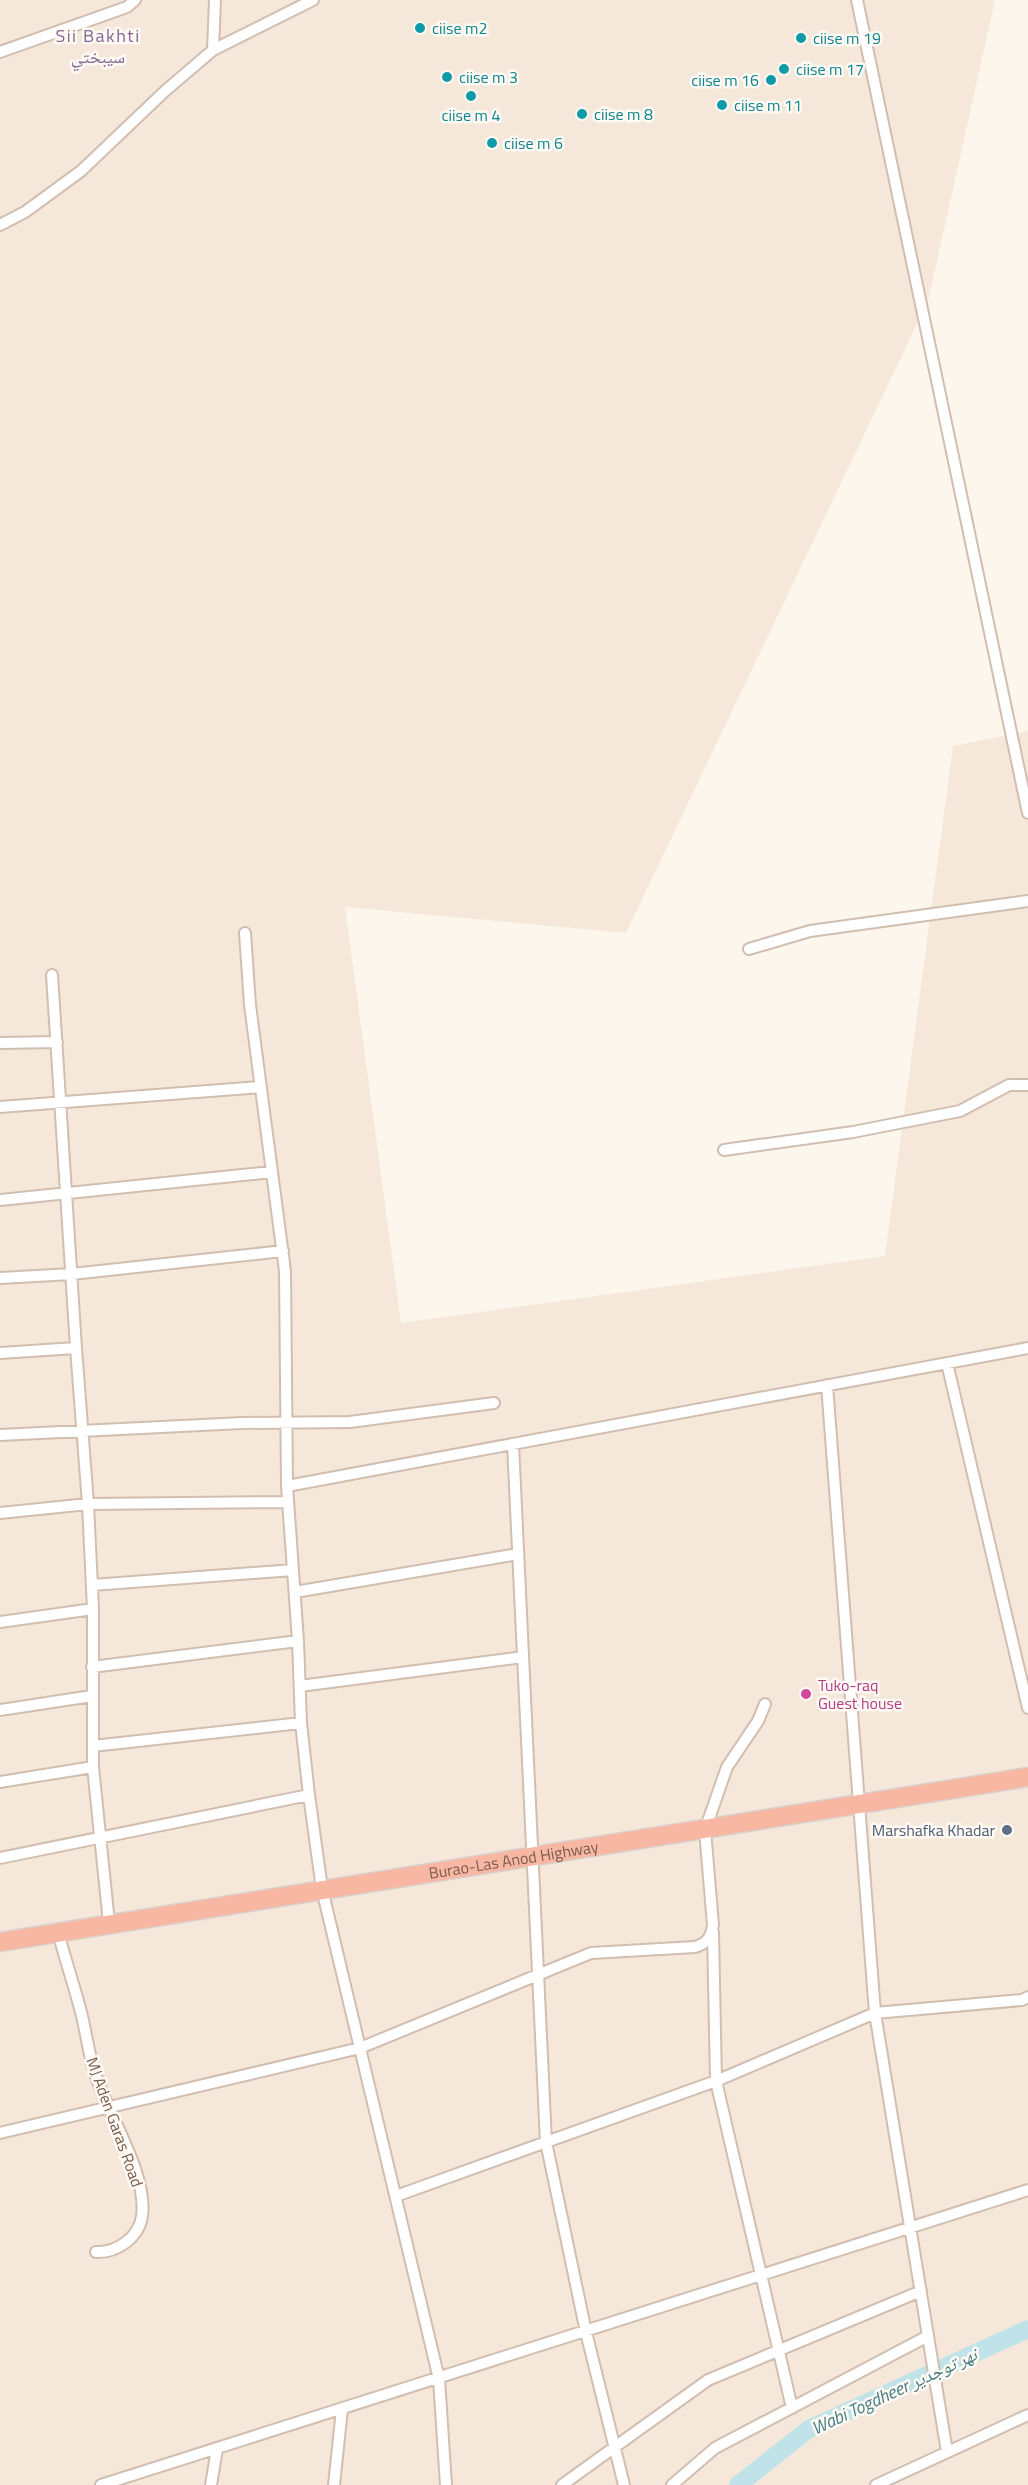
<svg xmlns="http://www.w3.org/2000/svg" width="1028" height="2485" viewBox="0 0 1028 2485" font-family="'Titillium Web','Noto Naskh Arabic',sans-serif">
	<rect width="100%" height="100%" fill="#fdf6ec"/>
	<path fill="#f5e8da" d="M0,0H995L928,301L626,933L345,907L401,1323L885,1256L953,746L1028,731V2485H0Z"/>
	<g fill="none" stroke-linecap="round" stroke-linejoin="round">
		<path stroke="#bfe3e8" stroke-width="18" d="M738,2485L809,2429L1028,2329"/>
		<g stroke="#d1beb0" stroke-width="14">
			<path id="street" d="M857,0L1028,813
				M213,50L215,0
				M0,52L127,7L135,0
				M0,225L25,212L81,171L165,91L213,50L313,0
				M245,933L250,1005L285,1271L287,1486L298,1641L301,1723L309,1795L322,1889L439,2379L446,2485
				M749,949L810,931L1028,901
				M0,1043L57,1042
				M0,1107L261,1087
				M724,1150L853,1132L960,1111L1009,1085H1028
				M0,1200L272,1172
				M0,1278L72,1274L283,1251
				M76,1348L88,1504L93,1609V1767L109,1923
				M0,1353L76,1348L52,975
				M947,1363L1028,1708
				M827,1385L875,2013L947,2452
				M0,1435L242,1423L350,1422L494,1403
				M513,1444L546,2142L586,2332L624,2485
				M287,1486L1028,1348
				M0,1513L88,1504L288,1502
				M92,1585L293,1570
				M295,1592L518,1554
				M0,1622L93,1609
				M92,1667L298,1641
				M300,1686L523,1657
				M0,1710L92,1696
				M93,1746L301,1723
				M0,1782L93,1767
				M0,1858L309,1795
				M58,1932C65,1959 74,1985 81,2012C86,2031 88,2051 94,2070C106,2112 148,2173 142,2216C139,2238 116,2253 96,2252
				M713,1932L716,2081L792,2408
				M0,2133L360,2048L591,1953L695,1947C707,1943 711,1938 713,1925L705,1830L727,1767L758,1721L765,1704
				M396,2196L716,2081L875,2013L1022,2000L1028,1997
				M101,2485L1028,2190
				M211,2485L217,2449
				M334,2485L342,2409
				M562,2485L708,2380L921,2291
				M672,2485L715,2448L928,2336
				M876,2485L1028,2415"/>
		</g>
		<g stroke="#dad1cd" stroke-width="21">
			<g id="highway">
				<path id="s1" d="M0,1942L1028,1777"/>
			</g>
		</g>
		<use href="#street" stroke="#fff" stroke-width="10"/>
		<use href="#highway" stroke="#f7b7a3" stroke-width="18"/>
	</g>
	<g fill="#0f9aa8" stroke="#fffaf3" stroke-width="2">
		<circle cx="420" cy="28" r="6"/>
		<circle cx="801" cy="38" r="6"/>
		<circle cx="784" cy="69" r="6"/>
		<circle cx="447" cy="77" r="6"/>
		<circle cx="771" cy="80" r="6"/>
		<circle cx="471" cy="96" r="6"/>
		<circle cx="722" cy="105" r="6"/>
		<circle cx="582" cy="114" r="6"/>
		<circle cx="492" cy="143" r="6"/>
	</g>
	<circle fill="#d1479c" stroke="#fffaf3" stroke-width="2" cx="806" cy="1694" r="6"/>
	<circle fill="#5c6f8a" stroke="#fffaf3" stroke-width="2" cx="1007" cy="1830" r="6"/>
	<g text-anchor="middle" dominant-baseline="central" stroke-width="5" stroke-linejoin="round" paint-order="stroke">
		<g font-size="16" fill="#0d838f" stroke="#fffaf3" text-anchor="start">
			<text x="432" y="28">ciise m2</text>
			<text x="813" y="38">ciise m 19</text>
			<text x="796" y="69">ciise m 17</text>
			<text x="459" y="77">ciise m 3</text>
			<text x="759" y="80" text-anchor="end">ciise m 16</text>
			<text x="734" y="105">ciise m 11</text>
			<text x="594" y="114">ciise m 8</text>
			<text x="471" y="115" text-anchor="middle">ciise m 4</text>
			<text x="504" y="143">ciise m 6</text>
		</g>
		<g font-size="16" fill="#b23c85" stroke="#fffaf3" text-anchor="start">
			<text x="818" y="1685">Tuko-raq<tspan x="818" dy="18">Guest house</tspan></text>
		</g>
		<g font-size="16" fill="#4e5e75" stroke="#fffaf3" text-anchor="end">
			<text x="995" y="1830">Marshafka Khadar</text>
		</g>
		<g font-size="16" fill="#7a5c4d" stroke="#fffaf3">
			<text stroke="none"><textPath href="#s1" startOffset="520">Burao-Las Anod Highway</textPath></text>
			<text transform="translate(115 2122) rotate(70)">MJ Aden Garas Road</text>
		</g>
		<g font-size="18" letter-spacing="1.5" fill="#846695" stroke="#fffaf3">
			<text x="98" y="35">Sii Bakhti<tspan x="98" dy="21">سيبختي</tspan></text>
		</g>
		<g font-size="18" font-style="italic" fill="#437c86" stroke="#fffaf3">
			<text transform="translate(894 2391) rotate(-25)">Wabi Togdheer نهر توجدير</text>
		</g>
	</g>
</svg>
